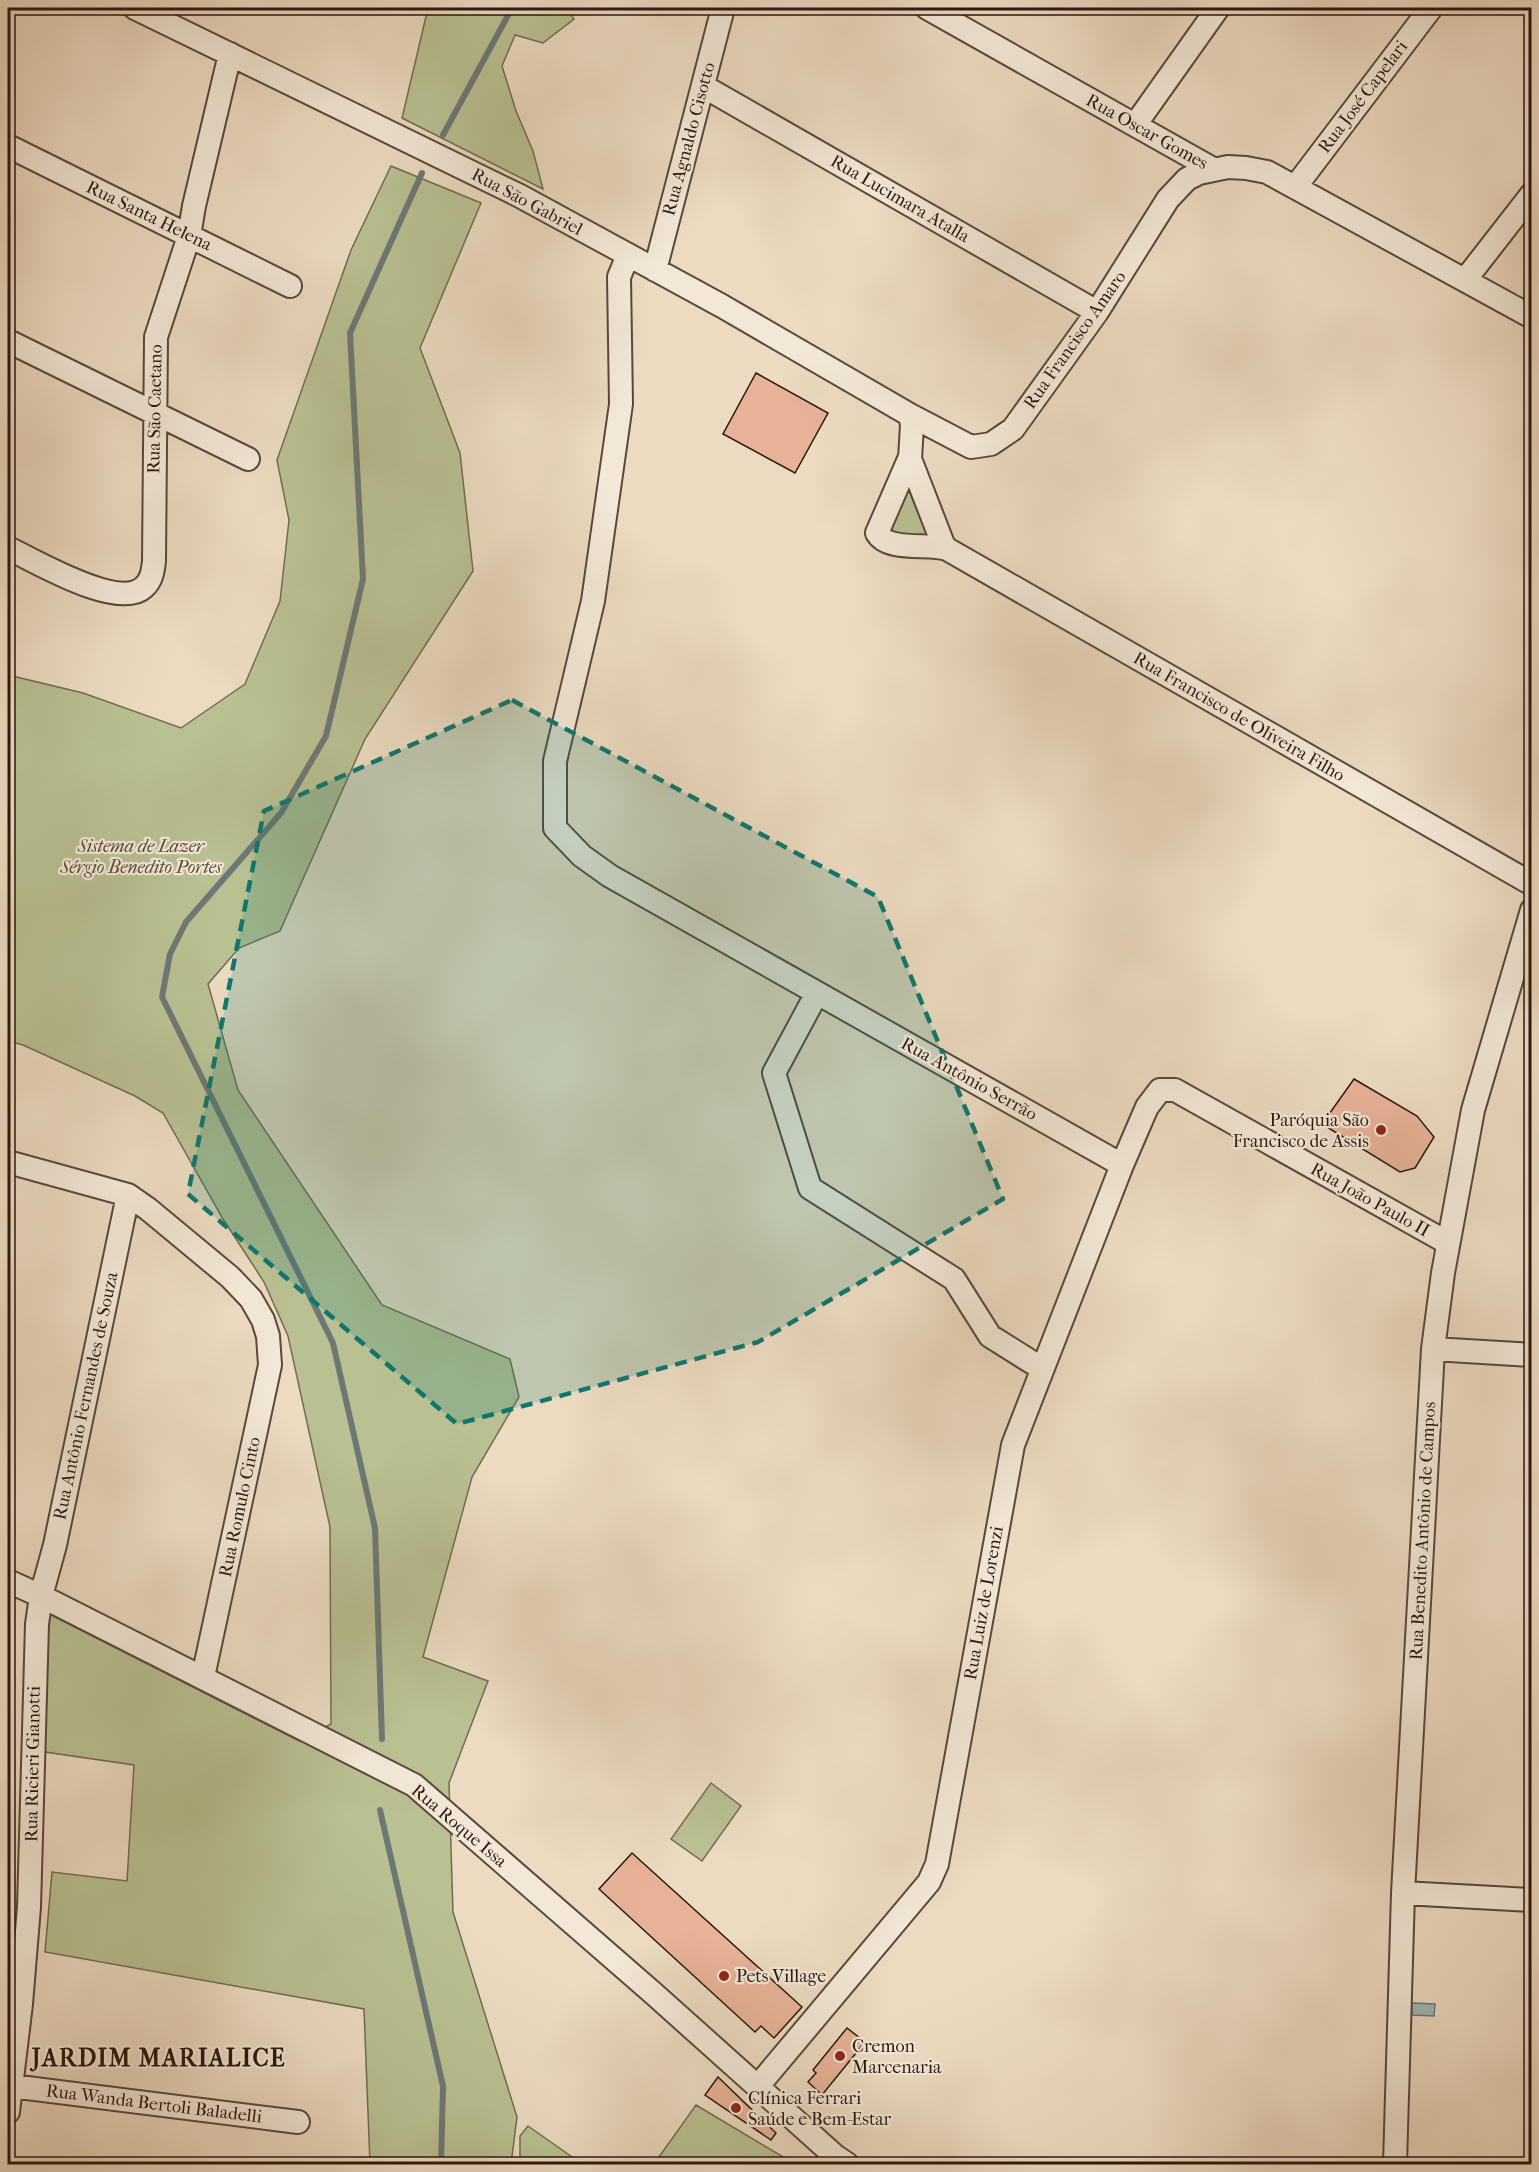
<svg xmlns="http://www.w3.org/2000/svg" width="1539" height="2172" viewBox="0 0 1539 2172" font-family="'IM FELL French Canon',serif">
	<rect width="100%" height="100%" fill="#ecdbc1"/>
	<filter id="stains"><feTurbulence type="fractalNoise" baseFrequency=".00333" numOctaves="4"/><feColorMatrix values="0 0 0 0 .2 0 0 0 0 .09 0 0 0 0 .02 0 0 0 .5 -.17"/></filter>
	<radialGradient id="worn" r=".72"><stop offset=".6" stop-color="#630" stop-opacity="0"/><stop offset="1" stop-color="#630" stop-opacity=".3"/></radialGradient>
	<path fill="#b9c092" stroke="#726c50" stroke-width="1.5" d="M428,8H566L574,19L543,43L515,35L502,66L516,111L533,151L543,189L402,118Z
		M391,166L481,203L420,348L460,453L473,571L365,739L280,931L239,948L208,984L238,1090L382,1305L510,1359L519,1397L472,1477L423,1657L488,1681L449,1783L453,1912L517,2117L511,2164H370L364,2009L45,1952L52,1872L127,1881L134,1765L45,1752L49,1614L299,1741L331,1724L330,1527L288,1336L264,1282L223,1219L163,1113L135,1096L23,1045L8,1041V675L83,693L181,728L245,684L280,601L289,520L277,460L351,250Z
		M905,481L929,539L882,534Z
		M711,1783L741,1806L702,1861L671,1839Z
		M696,2105L795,2164H654Z
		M528,2126L582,2164H520V2136Z"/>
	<path fill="#9ab9ba" stroke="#6d7876" stroke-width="1.5" d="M1412,2003L1435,2004L1434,2016L1412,2015Z"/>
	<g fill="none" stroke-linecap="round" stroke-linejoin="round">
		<path stroke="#6d7876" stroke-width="6" d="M443,135L512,8
			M382,1739L375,1528L333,1343L162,997L170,954L186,922L281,813L326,736L363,579L350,333L422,173
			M380,1810L443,2086L441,2164"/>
	</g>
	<path fill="#e8b297" stroke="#2a170f" stroke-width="1.5" d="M756,373L828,413L795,473L723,434Z
		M1354,1079L1417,1116L1434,1137L1415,1168L1400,1172L1322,1124Z
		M632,1853L802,2007L774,2038L761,2026L755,2032L599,1889Z
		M847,2028L865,2042L822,2095L808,2082L816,2073L813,2070Z
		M718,2077L776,2133L771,2140L705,2095Z"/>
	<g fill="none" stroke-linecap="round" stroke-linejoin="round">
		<g stroke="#5a483c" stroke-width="26">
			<path id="minor" d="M135,8L520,196L722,306L910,415L971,447L991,444L1013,429L1097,312L1168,199L1187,179L1199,173L1228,167L1246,168L1267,172L1532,317
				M927,8L1213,169
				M703,86L1097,312
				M1135,125L1218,8
				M8,146L290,286
				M1296,186L1431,8
				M628,255L619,277L621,404L593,601L555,761V828L582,856L610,876L1122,1165
				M655,270L723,8
				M1465,280L1532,194
				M8,341L248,459
				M910,415L912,425L910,459L943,544L947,549L1532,884
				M910,457L877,533C888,552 928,543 947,549
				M8,548C35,561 119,611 144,587C152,580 153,570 154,561L156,337L189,236L194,206L230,54
				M817,993L774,1073L810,1188L954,1279L990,1336L1041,1368
				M8,1162L128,1195L148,1209L230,1277L251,1299L263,1320L268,1336L270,1365L203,1677
				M1433,1349L1532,1355
				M8,1581L41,1596L414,1785L653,1993L835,2156L847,2164
				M1403,1893L1532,1900
				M11,2086L298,2122
				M758,2086L929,1882L937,1864L1013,1445L1122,1165L1147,1107L1160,1090H1175L1448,1243
				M8,2112L21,2004L29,1907L37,1624L41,1596L55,1545L128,1195
				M1395,2164L1403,1893L1433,1349L1443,1273L1473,1110L1532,910"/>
		</g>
		<use href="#minor" stroke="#f3e8d7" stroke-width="22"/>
	</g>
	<path fill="#0f766e" fill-opacity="0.2" stroke="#0f766e" stroke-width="4.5" stroke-dasharray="12 8" stroke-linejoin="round" d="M512,700L878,897L1003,1199L758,1342L457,1424L188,1194L264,811Z"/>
	<g fill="#8f2418" stroke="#f3e8d7" stroke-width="2">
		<circle cx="1381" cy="1130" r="6"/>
		<circle cx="724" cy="1976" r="6"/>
		<circle cx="840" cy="2056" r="6"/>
		<circle cx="736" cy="2108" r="6"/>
	</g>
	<g text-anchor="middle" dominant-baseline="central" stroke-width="4.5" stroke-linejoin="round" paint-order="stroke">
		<g font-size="18" fill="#2a170f" stroke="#f3e8d7">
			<text transform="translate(1363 97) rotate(-53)">Rua José Capelari</text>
			<text transform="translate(1147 132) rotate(29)">Rua Oscar Gomes</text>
			<text transform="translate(689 139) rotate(-75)">Rua Agnaldo Cisotto</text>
			<text transform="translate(900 199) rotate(30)">Rua Lucimara Atalla</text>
			<text transform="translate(527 202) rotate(28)">Rua São Gabriel</text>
			<text transform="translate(149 216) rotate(26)">Rua Santa Helena</text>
			<text transform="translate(1075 340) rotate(-55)">Rua Francisco Amaro</text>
			<text transform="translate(155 409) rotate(-89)">Rua São Caetano</text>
			<text transform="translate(1239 717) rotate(30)">Rua Francisco de Oliveira Filho</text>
			<text transform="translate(969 1079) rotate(29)">Rua Antônio Serrão</text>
			<text transform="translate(1370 1200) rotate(29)">Rua João Paulo II</text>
			<text transform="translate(86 1396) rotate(-78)">Rua Antônio Fernandes de Souza</text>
			<text transform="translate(240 1507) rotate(-78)">Rua Romulo Cinto</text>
			<text transform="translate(1423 1531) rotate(-87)">Rua Benedito Antônio de Campos</text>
			<text transform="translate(984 1603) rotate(-80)">Rua Luiz de Lorenzi</text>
			<text transform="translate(33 1764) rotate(-89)">Rua Ricieri Gianotti</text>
			<text transform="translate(459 1826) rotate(40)">Rua Roque Issa</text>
			<text transform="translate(154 2104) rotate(7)">Rua Wanda Bertoli Baladelli</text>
		</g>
		<g font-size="18" font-style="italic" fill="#554a36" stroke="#f3e8d7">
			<text x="141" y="846">Sistema de Lazer<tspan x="141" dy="21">Sérgio Benedito Portes</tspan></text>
		</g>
		<g font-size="18" fill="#2a170f" stroke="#f3e8d7" text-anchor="start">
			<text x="1369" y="1120" text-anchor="end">Paróquia São<tspan x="1369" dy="21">Francisco de Assis</tspan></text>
			<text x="736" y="1976">Pets Village</text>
			<text x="852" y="2046">Cremon<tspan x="852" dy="21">Marcenaria</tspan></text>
			<text x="748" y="2098">Clínica Ferrari<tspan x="748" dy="21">Saúde e Bem-Estar</tspan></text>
		</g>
		<g font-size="24" font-weight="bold" letter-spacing="1.5" fill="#2a170f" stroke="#f3e8d7">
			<text x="159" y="2058">JARDIM MARIALICE</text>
		</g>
	</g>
	<rect width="1539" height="2172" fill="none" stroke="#ecdbc1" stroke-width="30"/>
	<rect x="9" y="9" width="1521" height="2154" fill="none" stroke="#2a170f" stroke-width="3"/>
	<rect x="15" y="15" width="1509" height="2142" fill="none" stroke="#2a170f" stroke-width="1.5"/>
	<rect width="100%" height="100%" filter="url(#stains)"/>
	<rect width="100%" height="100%" fill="url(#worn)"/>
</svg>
